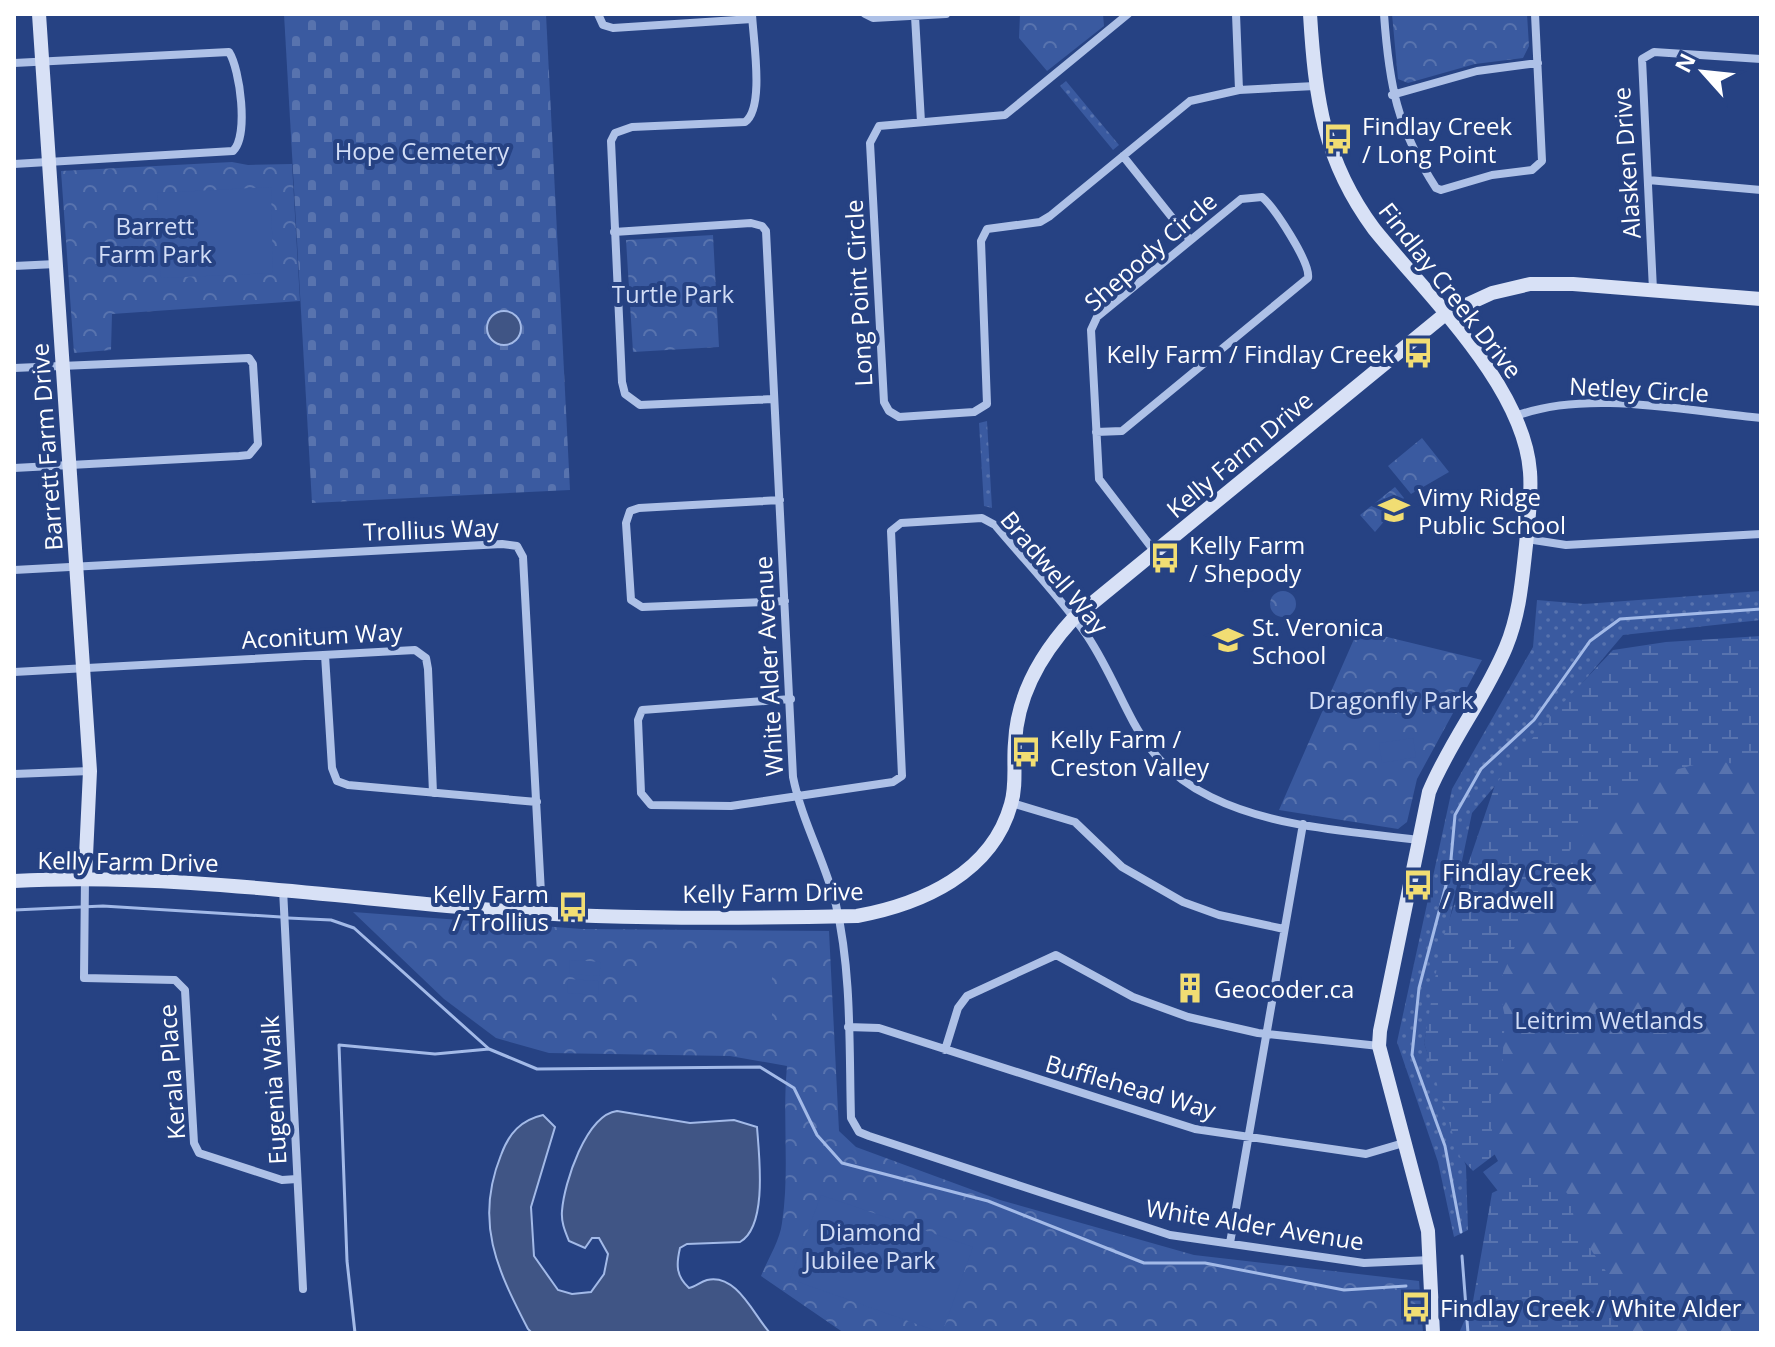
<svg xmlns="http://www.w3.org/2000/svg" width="1775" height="1347" viewBox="0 0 1775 1347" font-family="'Open Sans',sans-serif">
	<defs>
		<pattern id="grass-dots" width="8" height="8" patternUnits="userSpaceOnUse" patternTransform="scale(2)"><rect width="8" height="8" fill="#3a5aa0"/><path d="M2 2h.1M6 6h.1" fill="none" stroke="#5873ae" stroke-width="1.8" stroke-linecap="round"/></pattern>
		<pattern id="forest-firs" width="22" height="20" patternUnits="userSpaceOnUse" patternTransform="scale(2)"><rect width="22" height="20" fill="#3a5aa0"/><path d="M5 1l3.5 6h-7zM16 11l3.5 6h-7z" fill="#5873ae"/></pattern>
		<pattern id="wetland-marsh" width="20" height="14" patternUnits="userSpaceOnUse" patternTransform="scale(2)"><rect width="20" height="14" fill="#3a5aa0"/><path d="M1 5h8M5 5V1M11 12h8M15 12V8" fill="none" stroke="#5873ae"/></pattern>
		<pattern id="cemetery-stones" width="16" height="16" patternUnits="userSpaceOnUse" patternTransform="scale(2)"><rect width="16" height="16" fill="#3a5aa0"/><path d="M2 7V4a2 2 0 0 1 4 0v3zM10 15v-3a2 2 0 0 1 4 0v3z" fill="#5873ae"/></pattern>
		<pattern id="park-crowns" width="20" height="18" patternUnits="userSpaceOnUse" patternTransform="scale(2)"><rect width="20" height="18" fill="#3a5aa0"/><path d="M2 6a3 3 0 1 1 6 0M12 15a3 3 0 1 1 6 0" fill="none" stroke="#5873ae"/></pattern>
	</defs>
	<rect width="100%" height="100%" fill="#264283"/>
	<path fill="url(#grass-dots)" d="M1066,81L1119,145L1113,150L1060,86Z
		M987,421L992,508L984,506L979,423Z
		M1761,591V620L1623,635L1472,813L1424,1043L1466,1166L1468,1230L1454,1237L1438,1162L1397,1042L1452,789L1533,647L1537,600L1584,604Z"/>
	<path fill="url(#forest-firs)" d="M1761,755V1333H1541L1505,1200L1483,1172L1498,1161L1482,1130L1464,959L1637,762Z"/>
	<path fill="url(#wetland-marsh)" d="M1761,636V769L1713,760L1667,772L1597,817L1524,907L1525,924L1498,985L1505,1017L1502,1067L1491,1102V1127L1498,1152L1473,1171L1460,1157L1424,1043L1441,944L1495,785L1547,720L1613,650L1666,642Z
		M1535,1172C1588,1197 1561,1201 1583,1237C1610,1282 1620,1276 1619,1333H1459L1473,1301L1492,1193Z"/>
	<path fill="url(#cemetery-stones)" d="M284,14H546L570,490L312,503Z"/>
	<path fill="url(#park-crowns)" d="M1020,14H1103L1104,26L1047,71L1019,38Z
		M1392,14H1527L1529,46L1523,58L1475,64L1408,83L1398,79Z
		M232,162L248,165L292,164L300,301L112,314L111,350L74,353L61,171Z
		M713,235L719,347L633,352L626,240Z
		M1422,438L1449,472L1411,494L1388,466Z
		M1395,487L1404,498L1375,532L1360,515Z
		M1270 604a13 13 0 1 1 26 0a13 13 0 1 1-26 0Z
		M1358,630L1482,660L1417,779L1407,822L1398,829L1279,810Z
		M353,912L582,929L829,931L839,1131L856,1147L1000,1200L1194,1255L1419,1281L1423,1333H844L761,1276C768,1259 780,1240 782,1223C790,1171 782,1118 787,1066L730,1056L549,1053L496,1038L444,999Z"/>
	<path fill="#3a5aa0" d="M271,187L273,273L161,278L157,193Z
		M1413,738L1416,757L1382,763L1379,743Z
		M642,949H772V1030H642Z
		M570,960L601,962L599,976L569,974Z
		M568,979L599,981L598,995L567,993Z
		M821,1195L973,1247L942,1333L790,1279Z"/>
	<path fill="#405585" stroke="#a3bae8" stroke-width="2" d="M487 328a17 17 0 1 1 34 0a17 17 0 1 1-34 0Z
		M617,1111L690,1123L734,1120L757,1127C759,1155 768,1226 740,1242L687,1244L680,1248C676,1265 676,1276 689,1288C695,1287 700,1282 707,1280C737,1273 754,1316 770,1333H532L528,1329C497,1269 474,1222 501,1155C509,1133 521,1120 543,1115L555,1127L531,1207L534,1256L558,1290L572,1294L591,1292L604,1274L608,1254L599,1238H592L585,1248L569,1241C565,1231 561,1222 562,1211C564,1183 586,1115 617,1111Z"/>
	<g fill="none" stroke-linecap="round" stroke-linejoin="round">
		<path stroke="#a3bae8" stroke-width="3" d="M14,910L103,906L281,917
			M288,918L331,920L354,928L489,1049L537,1069L760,1067L794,1088L817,1135L842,1163L988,1201L1144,1263H1205L1344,1290L1406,1286
			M1461,1232L1445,1146L1412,1055L1419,988L1450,870L1455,815L1481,769L1534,720L1590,641L1620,619L1761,609
			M1462,1256L1468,1333
			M355,1333L347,1261L339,1045L435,1054L489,1049"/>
		<path stroke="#aec1e7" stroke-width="8" d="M598,14L603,25L613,28L752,19
			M752,14C753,39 765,108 745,122L632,127L615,133L611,141L622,382L625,394L640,405L773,399
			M865,14L873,18L946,14
			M1128,14L1005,115L879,126L870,143L884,402L889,411L899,417L974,412L987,404L981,241L987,229L1040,222L1050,216L1190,101L1239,90L1315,86
			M1236,14L1239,90
			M1384,14C1389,85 1397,128 1436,188L1441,190L1492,175L1532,170L1542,161L1535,14
			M915,16L921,122
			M14,63L229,52C240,69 249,136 233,151L14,164
			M1392,95L1477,71L1538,63
			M1123,156L1190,240
			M1648,180L1761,190
			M614,232L751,223L762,226L766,231L793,777C802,822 825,861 836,905C852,973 849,1049 851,1118L859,1132L869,1136L1170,1235L1364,1263L1431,1260
			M14,266L56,264
			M1653,290L1642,59L1654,52L1761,59
			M14,368L249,358L253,364L258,444L249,455L239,456L14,468
			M1516,416C1586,389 1686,411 1761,418
			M1096,432L1122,431L1308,278C1311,263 1274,207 1262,197L1241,199L1097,317L1091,330L1099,479L1155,552
			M780,500L639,508L630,511L626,523L631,600L642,607L785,601
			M1527,539L1566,545L1761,534
			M14,570L502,544L517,546L523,557L542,912
			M325,655L332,768L337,781L348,785L537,802
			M14,672L415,650L426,658L428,669L433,793
			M791,699L642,710L638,720L641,793L651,805L731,806L893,782L902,776L891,531L901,523L982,518L995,525C1026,562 1061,598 1088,637C1130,701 1133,759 1211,797C1274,828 1350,831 1418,840
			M14,774L90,771
			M1012,803L1075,822L1122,867L1183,902L1219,915L1284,929
			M85,877L84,978L175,980L185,990L194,1143L199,1153L282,1180L297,1179
			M283,889L303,1289
			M848,1027L879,1028L1195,1129L1366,1154L1407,1142
			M945,1050L958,1008L967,996L1056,955L1133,997L1188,1017L1258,1033L1379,1046
			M1230,1243L1303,824"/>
		<path stroke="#d8e1f6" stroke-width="14" d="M39,14L90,771L85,877
			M1310,14C1315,97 1323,160 1374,229C1427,295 1524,386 1530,472C1532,496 1528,521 1526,545C1522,580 1520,613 1506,647C1485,698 1450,741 1429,792L1380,1031L1379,1046L1428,1231L1433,1333
			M14,881C209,871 401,909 596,916C682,919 771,918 857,916C922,904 992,873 1011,804C1017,785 1013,763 1015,743C1017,695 1041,654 1073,619L1444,315L1492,293L1530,284H1573L1761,299"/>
	</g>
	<defs>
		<g id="bus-bare" transform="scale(2.4)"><path d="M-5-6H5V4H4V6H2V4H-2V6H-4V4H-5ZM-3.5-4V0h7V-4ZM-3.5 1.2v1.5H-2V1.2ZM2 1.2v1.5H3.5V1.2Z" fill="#f1dd73" stroke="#264283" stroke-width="2.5" paint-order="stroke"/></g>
		<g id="school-bare" transform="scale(2.4)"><path d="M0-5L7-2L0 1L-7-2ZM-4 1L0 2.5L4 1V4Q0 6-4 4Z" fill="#f1dd73" stroke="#264283" stroke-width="2.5" paint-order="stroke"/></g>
		<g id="building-bare" transform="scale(2.4)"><path d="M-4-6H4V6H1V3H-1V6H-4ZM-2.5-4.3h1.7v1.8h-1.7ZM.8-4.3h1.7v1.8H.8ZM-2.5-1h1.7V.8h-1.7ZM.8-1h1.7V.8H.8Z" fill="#f1dd73" stroke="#264283" stroke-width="2.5" paint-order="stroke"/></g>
	</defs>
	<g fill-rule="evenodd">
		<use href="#bus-bare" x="1338" y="139"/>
		<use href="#bus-bare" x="1418" y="353"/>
		<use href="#school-bare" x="1394" y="510"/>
		<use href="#bus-bare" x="1165" y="558"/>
		<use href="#school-bare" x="1228" y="640"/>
		<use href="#bus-bare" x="1026" y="752"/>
		<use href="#bus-bare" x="1418" y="885"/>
		<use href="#bus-bare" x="573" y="907"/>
		<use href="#building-bare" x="1190" y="988"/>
		<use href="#bus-bare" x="1416" y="1307"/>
	</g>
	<g text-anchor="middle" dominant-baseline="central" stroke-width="8" stroke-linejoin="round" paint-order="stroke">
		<g font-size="24" fill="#fff" stroke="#264283" text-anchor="start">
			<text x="1362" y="125">Findlay Creek<tspan x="1362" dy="28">/ Long Point</tspan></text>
			<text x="1394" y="353" text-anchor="end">Kelly Farm / Findlay Creek</text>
			<text x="1418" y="496">Vimy Ridge<tspan x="1418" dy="28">Public School</tspan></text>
			<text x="1189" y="544">Kelly Farm<tspan x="1189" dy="28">/ Shepody</tspan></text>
			<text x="1252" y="626">St. Veronica<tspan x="1252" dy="28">School</tspan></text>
			<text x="1050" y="738">Kelly Farm /<tspan x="1050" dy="28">Creston Valley</tspan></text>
			<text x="1442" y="871">Findlay Creek<tspan x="1442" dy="28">/ Bradwell</tspan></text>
			<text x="549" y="893" text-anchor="end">Kelly Farm<tspan x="549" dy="28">/ Trollius</tspan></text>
			<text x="1214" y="988">Geocoder.ca</text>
			<text x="1440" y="1307">Findlay Creek / White Alder</text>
		</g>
		<g font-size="24" fill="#d2ddf6" stroke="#264283">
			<text x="422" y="150">Hope Cemetery</text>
			<text x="155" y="225">Barrett<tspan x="155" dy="28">Farm Park</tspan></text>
			<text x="673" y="293">Turtle Park</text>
			<text x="1391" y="699">Dragonfly Park</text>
			<text x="1609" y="1019">Leitrim Wetlands</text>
			<text x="870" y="1231">Diamond<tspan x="870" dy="28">Jubilee Park</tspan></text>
		</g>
		<g font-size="24" fill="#fff" stroke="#264283">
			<text transform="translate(1626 163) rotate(-94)">Alasken Drive</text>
			<text transform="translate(1150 251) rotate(-41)">Shepody Circle</text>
			<text transform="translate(1451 290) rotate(52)">Findlay Creek Drive</text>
			<text transform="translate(858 293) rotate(-93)">Long Point Circle</text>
			<text transform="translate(1639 389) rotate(3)">Netley Circle</text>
			<text transform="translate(46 447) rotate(-94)">Barrett Farm Drive</text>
			<text transform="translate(1239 454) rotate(-40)">Kelly Farm Drive</text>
			<text transform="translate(431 529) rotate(-2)">Trollius Way</text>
			<text transform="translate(1055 572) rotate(50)">Bradwell Way</text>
			<text transform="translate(322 635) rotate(-3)">Aconitum Way</text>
			<text transform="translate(768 666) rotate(-93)">White Alder Avenue</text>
			<text transform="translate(128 861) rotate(1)">Kelly Farm Drive</text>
			<text transform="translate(773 892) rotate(-1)">Kelly Farm Drive</text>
			<text transform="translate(171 1072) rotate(-94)">Kerala Place</text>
			<text transform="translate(1131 1086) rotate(16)">Bufflehead Way</text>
			<text transform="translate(273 1090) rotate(-93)">Eugenia Walk</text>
			<text transform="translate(1255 1224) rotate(9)">White Alder Avenue</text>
		</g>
	</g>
	<rect width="1775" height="1347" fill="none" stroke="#ffffff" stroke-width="32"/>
	<g transform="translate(1703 72) rotate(297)" stroke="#264283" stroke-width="6" paint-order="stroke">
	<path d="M0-6L14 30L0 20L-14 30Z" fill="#ffffff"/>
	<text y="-12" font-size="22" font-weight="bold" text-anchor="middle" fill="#ffffff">N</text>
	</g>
</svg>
